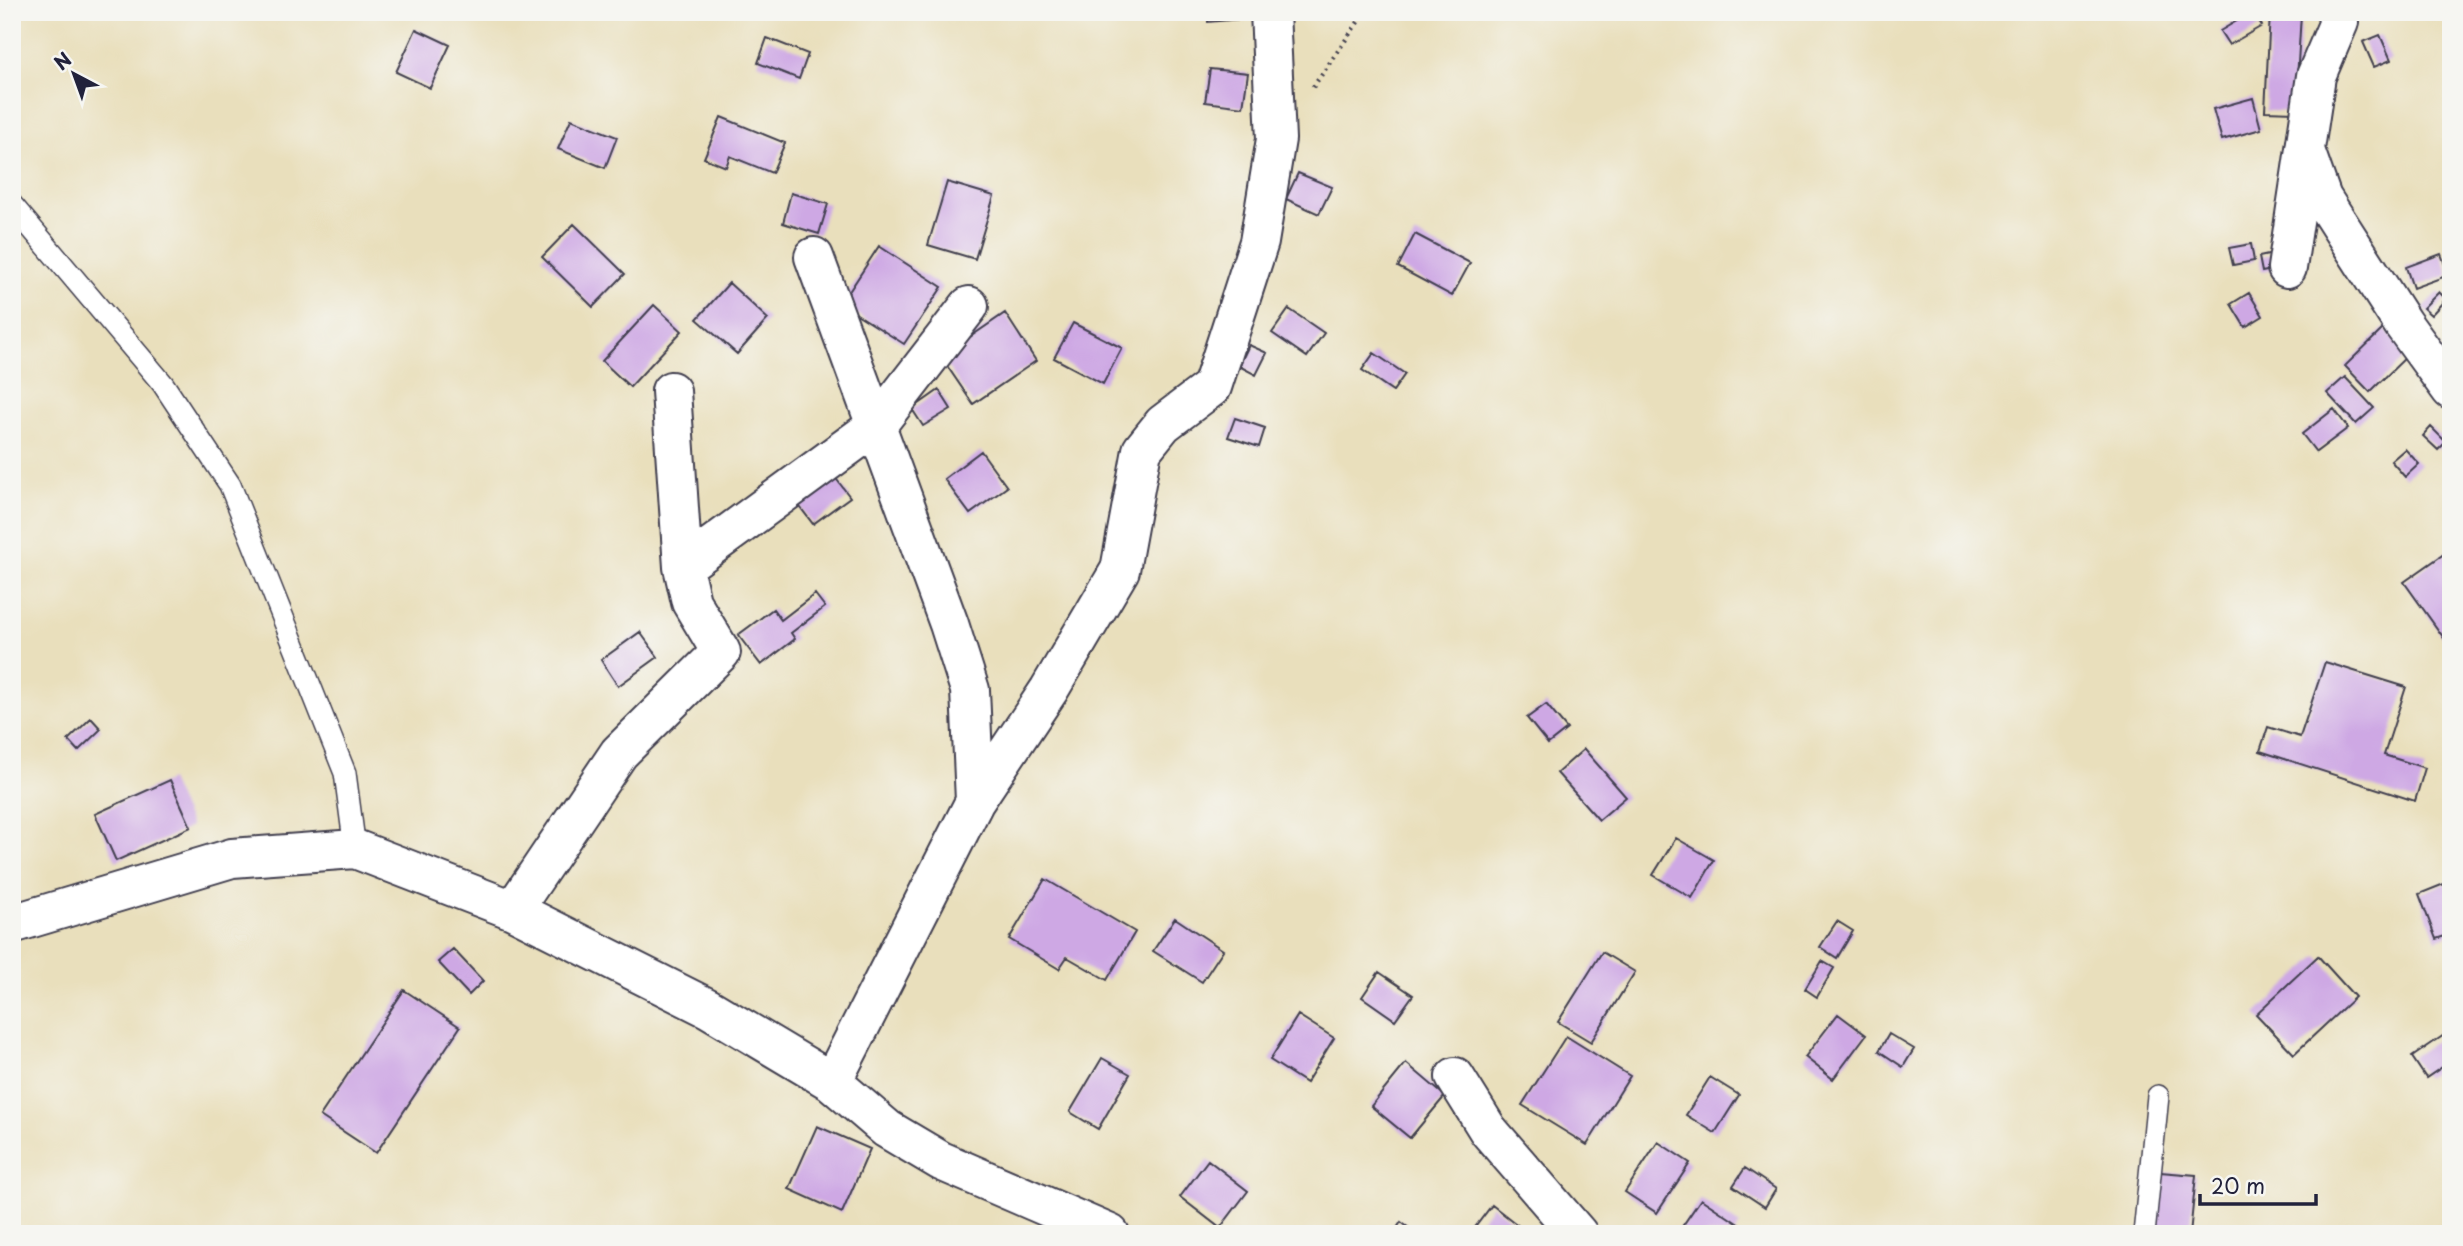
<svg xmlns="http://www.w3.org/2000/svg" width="2463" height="1246" viewBox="0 0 2463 1246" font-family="'Playpen Sans',sans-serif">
	<rect width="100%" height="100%" fill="#f6f6f2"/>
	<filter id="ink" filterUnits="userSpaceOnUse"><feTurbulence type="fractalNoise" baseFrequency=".0143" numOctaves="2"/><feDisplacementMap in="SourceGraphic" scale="14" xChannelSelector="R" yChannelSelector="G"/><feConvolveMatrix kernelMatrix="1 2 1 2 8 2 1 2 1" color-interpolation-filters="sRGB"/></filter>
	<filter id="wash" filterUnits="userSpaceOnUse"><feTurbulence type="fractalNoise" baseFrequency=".00686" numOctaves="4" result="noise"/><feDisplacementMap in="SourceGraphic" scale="28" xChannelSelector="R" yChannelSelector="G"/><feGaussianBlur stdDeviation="1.57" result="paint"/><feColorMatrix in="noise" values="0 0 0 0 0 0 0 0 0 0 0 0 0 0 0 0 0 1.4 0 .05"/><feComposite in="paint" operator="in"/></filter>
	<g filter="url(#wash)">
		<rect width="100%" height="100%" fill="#e9dfbc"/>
		<g id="blocks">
			<path fill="#cea8e4" d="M1208,12H1239L1240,19L1208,22Z
				M2252,12H2254L2262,26L2229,45L2220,31Z
				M2270,13L2301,14L2295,112L2265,111Z
				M416,29L450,45L430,88L396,72Z
				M2380,35L2391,60L2374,67L2363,42Z
				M767,38L808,54L799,79L758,63Z
				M1210,69L1248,73L1243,107L1205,102Z
				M2253,98L2261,129L2222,140L2213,109Z
				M721,117L785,143L772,173L730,156L726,167L704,158Z
				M571,119L617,137L605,168L558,149Z
				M1298,173L1332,187L1319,214L1286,199Z
				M947,182L994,196L975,259L928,245Z
				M791,193L828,204L819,234L783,223Z
				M574,224L625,274L593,307L542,257Z
				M1415,234L1470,263L1452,296L1398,267Z
				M2251,244L2254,261L2233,265L2229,248Z
				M879,246L942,287L904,344L841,304Z
				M2273,254L2276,269L2262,272L2259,257Z
				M2441,254L2449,275L2413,288L2406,267Z
				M729,283L768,319L737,354L697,319Z
				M2439,292L2446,299L2431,315L2423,308Z
				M2249,293L2263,316L2245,327L2231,304Z
				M654,305L682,331L630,387L602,361Z
				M1289,309L1324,333L1307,357L1272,333Z
				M1005,313L1036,361L973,404L941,357Z
				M1073,323L1122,348L1103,384L1054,358Z
				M2384,328L2409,354L2370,392L2345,366Z
				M1249,345L1267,353L1256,375L1239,366Z
				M1374,353L1405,374L1393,391L1362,370Z
				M2345,377L2374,408L2356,424L2327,393Z
				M939,390L951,409L923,426L912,409Z
				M2334,409L2348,428L2316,452L2302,434Z
				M1235,418L1265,428L1259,447L1228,437Z
				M2431,427L2446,442L2438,450L2423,436Z
				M2405,449L2419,464L2405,477L2391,461Z
				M981,451L1007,487L970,514L944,479Z
				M831,472L850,497L813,524L794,499Z
				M2451,549V648L2404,582Z
				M815,594L825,607L791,633L795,639L761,665L738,635L773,609L781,620Z
				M640,632L658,657L618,686L601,660Z
				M2325,662L2406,687L2384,755L2425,768L2415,801L2260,751L2268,727L2300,737Z
				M1546,704L1567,729L1548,744L1527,718Z
				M91,718L101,729L78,751L68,740Z
				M1584,749L1626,797L1599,820L1557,773Z
				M170,780L191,827L116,861L95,814Z
				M1676,838L1714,860L1692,898L1653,875Z
				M1045,879L1135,932L1107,980L1067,957L1059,969L1009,939Z
				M2449,882L2451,934L2436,939L2419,894Z
				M1175,918L1223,950L1202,982L1153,951Z
				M1837,921L1853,931L1837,958L1820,947Z
				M453,949L483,981L469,995L438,962Z
				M1602,952L1635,972L1591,1042L1558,1022Z
				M2318,956L2355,997L2294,1054L2256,1014Z
				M1822,961L1834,968L1817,997L1805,989Z
				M1379,972L1413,995L1395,1020L1362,997Z
				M404,990L460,1027L376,1153L320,1116Z
				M1838,1014L1866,1035L1833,1079L1805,1057Z
				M1298,1015L1334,1038L1306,1083L1270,1060Z
				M2447,1033L2451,1038V1061L2426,1078L2412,1057Z
				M1889,1034L1914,1049L1903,1067L1879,1051Z
				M1566,1036L1630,1076L1587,1145L1522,1105Z
				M1102,1058L1130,1074L1098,1129L1070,1112Z
				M1406,1063L1445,1096L1410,1138L1371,1106Z
				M1710,1077L1739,1095L1715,1133L1686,1115Z
				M817,1126L870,1149L842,1213L789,1189Z
				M1658,1142L1690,1163L1657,1213L1625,1192Z
				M1208,1160L1248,1191L1220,1228L1180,1197Z
				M1745,1168L1776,1189L1765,1207L1733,1186Z
				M2160,1172L2196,1175L2190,1234H2153Z
				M1701,1199L1740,1225L1734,1234H1677Z
				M1492,1205L1529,1234H1470Z
				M1401,1222L1417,1234H1393Z"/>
		</g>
	</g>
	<g filter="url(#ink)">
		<use href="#blocks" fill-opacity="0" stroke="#403e4e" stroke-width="2"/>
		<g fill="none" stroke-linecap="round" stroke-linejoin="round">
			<g stroke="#403e4e" stroke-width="24">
				<path id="service" d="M12,205L163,384L230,485L345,773L355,849
					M2144,1234L2158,1096"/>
			</g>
			<g stroke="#403e4e" stroke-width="42">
				<path id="minor" d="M2306,153L2322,198L2403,324L2451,390
					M814,257L949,624L970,690L975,801
					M2287,268L2316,76L2339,22L2336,12
					M683,567L877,425L969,306
					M513,910L619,753L721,652L691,602L683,567L671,391
					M12,924L232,858L355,849L513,910L708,1008L832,1082L887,1129L941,1161L1110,1234
					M1455,1077L1488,1130L1578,1234
					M832,1082L975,801L1049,690L1120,570L1142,450L1163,424L1212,387L1259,242L1276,139L1270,12"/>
			</g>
			<path stroke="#403e4e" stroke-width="4.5" stroke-dasharray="2 5" stroke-linecap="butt" d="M1313,87L1365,12"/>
			<use href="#service" stroke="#fff" stroke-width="21"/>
			<use href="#minor" stroke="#fff" stroke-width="38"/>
		</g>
	</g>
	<rect width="2463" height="1246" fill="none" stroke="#f6f6f2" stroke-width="42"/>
	<g transform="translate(74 74) rotate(319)" stroke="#f6f6f2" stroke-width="5" paint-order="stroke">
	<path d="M0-5L12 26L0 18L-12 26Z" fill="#22223b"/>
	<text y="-10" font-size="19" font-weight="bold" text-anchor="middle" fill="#22223b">N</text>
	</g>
	<path d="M2200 1194v10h116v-10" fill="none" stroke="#22223b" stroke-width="3.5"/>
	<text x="2211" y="1194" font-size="21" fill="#22223b" stroke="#f6f6f2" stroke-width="5" paint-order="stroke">20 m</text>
</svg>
